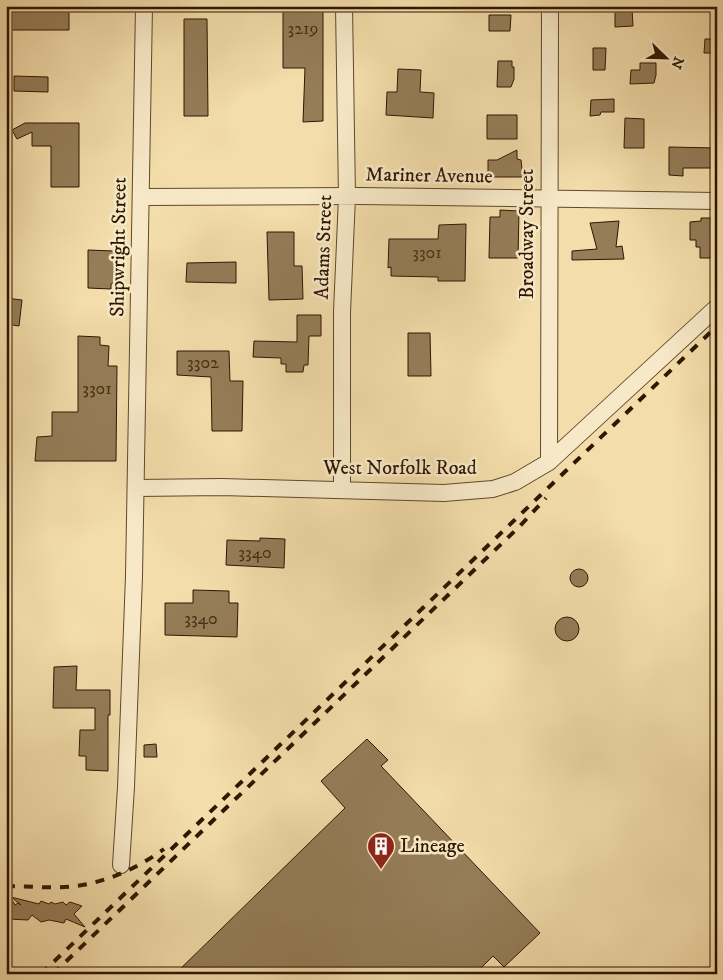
<svg xmlns="http://www.w3.org/2000/svg" width="723" height="980" viewBox="0 0 723 980" font-family="'IM FELL DW Pica',serif">
	<rect width="100%" height="100%" fill="#f3ddaa"/>
	<filter id="stains"><feTurbulence type="fractalNoise" baseFrequency=".004" numOctaves="4"/><feColorMatrix values="0 0 0 0 .2 0 0 0 0 .09 0 0 0 0 .02 0 0 0 .5 -.17"/></filter>
	<radialGradient id="worn" r=".72"><stop offset=".6" stop-color="#630" stop-opacity="0"/><stop offset="1" stop-color="#630" stop-opacity=".3"/></radialGradient>
	<path fill="#957d58" stroke="#2f1600" d="M6,6H69V30H6Z
		M283,6H323V121L303,122L305,68H283Z
		M632,8L633,26L615,27V9Z
		M489,15H511L510,31H489Z
		M184,19H207L208,116H184Z
		M705,39H717V53H704Z
		M593,48H606L605,70H593Z
		M498,61H512V67H514V79L511,87H497Z
		M640,63H656V75L654,83L630,84L631,70H640Z
		M398,69L421,70L420,92L434,93L433,118L386,115L387,92H397Z
		M14,76L48,77V92L14,91Z
		M614,99V112H601L600,115L590,116L591,100Z
		M487,115H517V139H487Z
		M625,118L644,119V148H624Z
		M25,123H79V187H51V146H32V132L17,139L12,130Z
		M669,147L717,148V168H683V176L669,175Z
		M517,150V159L521,160L523,177H488V160H497Z
		M500,210L519,211L518,258H489L490,217H500Z
		M701,218H717V258H700V247H696V240H690V222L701,221Z
		M619,221L616,247L622,246L624,259L572,260V251L597,249L590,223Z
		M466,224L465,281H438V277L391,276V267L388,268L389,239H438L439,225Z
		M267,232H294V266H302L303,299L269,300Z
		M88,250L114,251V283L111,284V289L88,288Z
		M236,262V283L186,282L187,263Z
		M6,298L22,300L19,326L6,324Z
		M297,315H321V336H309L308,365H304L303,372H286V364H281V358L253,357L254,341L297,342Z
		M408,333H430L431,376H408Z
		M78,336L100,337V345L109,346L108,366H117L116,461H35L37,437L52,436V412H78Z
		M177,351H229L230,381H243L242,431H212L211,377L177,375Z
		M260,538L285,539L284,568L226,565L227,540L260,541Z
		M570 578a9 9 0 1 1 18 0a9 9 0 1 1-18 0Z
		M193,590L229,591V603H238L237,637L165,635V603H193Z
		M555 629a12 12 0 1 1 24 0a12 12 0 1 1-24 0Z
		M77,666L76,690H110V715H108V771L86,770V756H79L80,730H95V708H53L54,667Z
		M367,739L388,760L381,766L540,933L504,967L493,956L475,974H175L345,808L321,781Z
		M156,744L157,757H144V745Z
		M6,890L15,905L18,903L21,905L11,897L39,904L41,901L49,904L51,902L55,904L63,902L66,905L70,902L82,906L74,914L85,927L66,919L64,923L49,920L41,922L32,915L28,920L8,919Z"/>
	<g fill="none" stroke-linecap="round" stroke-linejoin="round">
		<g stroke="#60482a" stroke-width="18">
			<path id="minor" d="M141,197L358,196L717,201
				M549,462L550,6
				M136,488L222,487L444,493L493,489L515,482L549,462L717,307
				M342,489V312L347,197L344,6
				M121,865L126,787L134,576L144,6"/>
		</g>
		<use href="#minor" stroke="#f7e9c8" stroke-width="16"/>
		<path stroke="#2f1600" stroke-width="4" stroke-dasharray="9 9" stroke-linecap="butt" d="M6,886C29,886 53,889 76,886C107,882 138,868 164,849
			M41,974L717,326
			M53,974L519,527L546,498"/>
	</g>
	<defs>
		<g id="building-pin" transform="scale(1.4375)"><path d="M0 17L-7.5 6A9.5 9.5 0 1 1 7.5 6Z" fill="#8f2418" stroke="#f7e9c8"/><path d="M-4-6H4V6H1V3H-1V6H-4ZM-2.5-4.3h1.7v1.8h-1.7ZM.8-4.3h1.7v1.8H.8ZM-2.5-1h1.7V.8h-1.7ZM.8-1h1.7V.8H.8Z" fill="#fff"/></g>
	</defs>
	<g fill-rule="evenodd">
		<use href="#building-pin" x="381" y="846"/>
	</g>
	<g text-anchor="middle" dominant-baseline="central" stroke-width="5" stroke-linejoin="round" paint-order="stroke">
		<g font-size="18" fill="#483016">
			<text x="303" y="29">3219</text>
			<text x="427" y="253">3301</text>
			<text x="203" y="363">3302</text>
			<text x="97" y="389">3301</text>
			<text x="255" y="553">3340</text>
			<text x="201" y="619">3340</text>
		</g>
		<g font-size="20" fill="#2f1600" stroke="#f7e9c8">
			<text transform="translate(429 176) rotate(1)">Mariner Avenue</text>
			<text transform="translate(527 234) rotate(-90)">Broadway Street</text>
			<text transform="translate(119 247) rotate(-89)">Shipwright Street</text>
			<text transform="translate(324 247) rotate(-88)">Adams Street</text>
			<text x="400" y="468">West Norfolk Road</text>
		</g>
		<g font-size="20" fill="#2f1600" stroke="#f7e9c8" text-anchor="start">
			<text x="400" y="846">Lineage</text>
		</g>
	</g>
	<rect width="723" height="980" fill="none" stroke="#f3ddaa" stroke-width="25"/>
	<rect x="8" y="8" width="708" height="965" fill="none" stroke="#2f1600" stroke-width="2.5"/>
	<rect x="12" y="12" width="698" height="955" fill="none" stroke="#2f1600"/>
	<g transform="translate(666 58) rotate(113)" stroke="#f7e9c8" stroke-width="4" paint-order="stroke">
	<path d="M0-4L9 19L0 12L-9 19Z" fill="#2f1600"/>
	<text y="-8" font-size="14" font-weight="bold" text-anchor="middle" fill="#2f1600">N</text>
	</g>
	<rect width="100%" height="100%" filter="url(#stains)"/>
	<rect width="100%" height="100%" fill="url(#worn)"/>
</svg>
